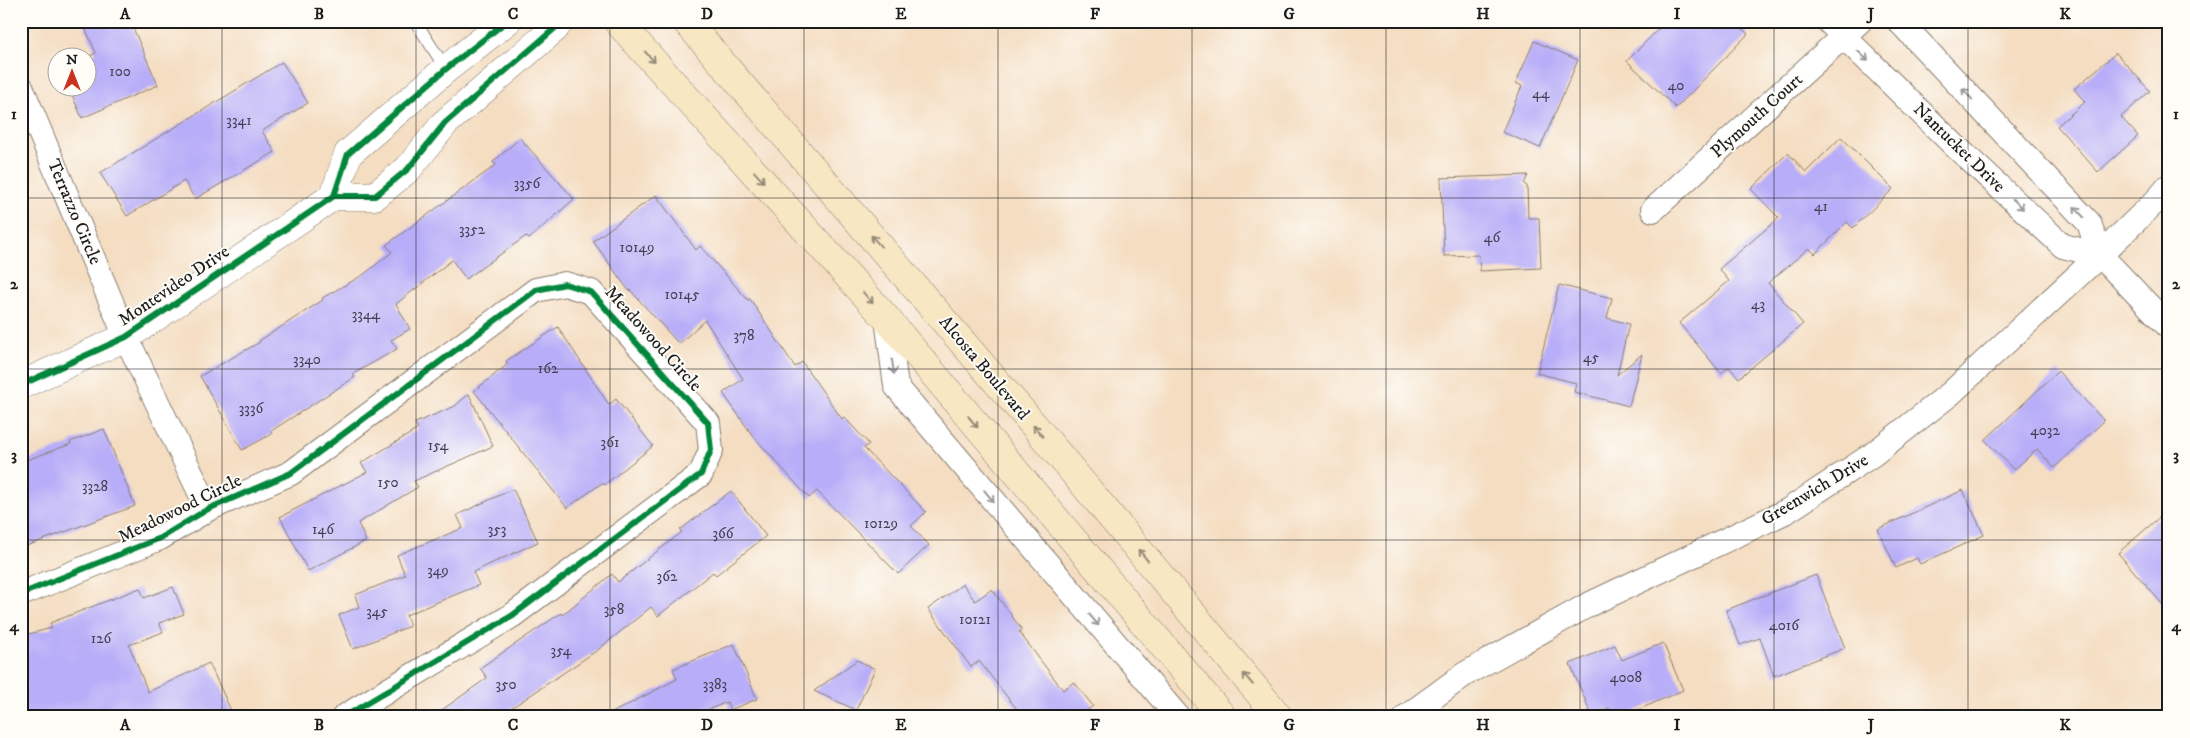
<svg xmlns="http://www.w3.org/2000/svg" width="2190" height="738" viewBox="0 0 2190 738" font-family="'IM FELL DW Pica',serif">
	<rect width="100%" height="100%" fill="#fdfcf7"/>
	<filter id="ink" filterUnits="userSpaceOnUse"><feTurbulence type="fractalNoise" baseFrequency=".02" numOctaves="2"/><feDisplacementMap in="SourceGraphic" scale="10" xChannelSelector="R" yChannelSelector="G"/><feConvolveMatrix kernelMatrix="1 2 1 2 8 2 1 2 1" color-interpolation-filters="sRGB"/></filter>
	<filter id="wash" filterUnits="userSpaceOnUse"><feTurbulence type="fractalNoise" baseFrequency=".0096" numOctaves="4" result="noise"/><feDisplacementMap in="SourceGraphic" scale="20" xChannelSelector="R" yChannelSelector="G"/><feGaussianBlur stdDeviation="1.12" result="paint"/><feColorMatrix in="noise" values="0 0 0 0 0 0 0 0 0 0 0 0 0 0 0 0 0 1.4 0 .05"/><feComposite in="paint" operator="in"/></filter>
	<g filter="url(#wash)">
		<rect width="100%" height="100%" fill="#f4ddc1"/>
		<g id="blocks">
			<path fill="#b8adf8" d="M82,21H130L158,85L82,118L69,88H88V58H85L96,53Z
				M1666,21H1734L1748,34L1676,108L1627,61Z
				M1534,41L1578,60L1540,148L1502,132L1522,86L1516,83Z
				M2116,53L2150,91L2121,117L2138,136L2098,172L2057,126L2085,102L2074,89Z
				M282,62L308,103L262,131L275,152L195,199L184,181L127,216L100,173Z
				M1841,137L1893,189L1853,228L1847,222L1815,254L1809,248L1768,283L1803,324L1739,378L1729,367L1721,373L1679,323L1729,281L1719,269L1779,218L1751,189L1788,153L1806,172Z
				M520,138L574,199L529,239L526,236L466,279L452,260L396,304L410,329L391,340L397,349L353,374L355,377L271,431L272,434L242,450L200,376L260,342L259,341L323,300L322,298L363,275L392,252L386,245L496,165L493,162Z
				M1528,175L1524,184L1527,186L1528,218H1539L1541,268L1480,271L1479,255L1444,256L1441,178Z
				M656,195L696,250L700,246L748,300L750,299L795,367L802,362L842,419L844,417L869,444L864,448L926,512L911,526L929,545L898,574L817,491L809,498L753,436L723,393L743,379L705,320L679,344L630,290L629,291L593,241Z
				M1559,285L1612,298L1607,318L1629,324L1617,375L1642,354L1629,406L1574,392L1576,383L1537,373Z
				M558,327L609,405L616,399L653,446L604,485L602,483L567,508L474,391L508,364L506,361Z
				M2058,371L2104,421L2054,468L2037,449L2014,470L1985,440Z
				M469,394L493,446L414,481L418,487L358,523L366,541L308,571L280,517L367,472L361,463L418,429L415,423L455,406Z
				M104,429L135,506L21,548V462L71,444L70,442Z
				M513,489L538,542L473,572L479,585L406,615L410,626L353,649L339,615L359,607L355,595L405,575L397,555L463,528L457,515Z
				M1963,490L1984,535L1920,564L1917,558L1896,568L1878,529Z
				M731,491L766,536L716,575L713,572L658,616L651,607L599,649L498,717H432L487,678L480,668L561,613L562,615L612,574L618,582L682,532L680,530Z
				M2169,509V612L2118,553Z
				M1816,575L1845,648L1774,676L1760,638L1740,645L1726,610Z
				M963,584L975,601L992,589L1022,630L1019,632L1063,690L1074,682L1093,706L1079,717H1023L979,661L971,667L928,609Z
				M173,587L184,614L159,623L163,632L129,645L148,692L209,663L234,717H21V636L52,628L50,623L140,588L144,598Z
				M1663,643L1683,690L1622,717H1613L1609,708L1592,716L1570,664L1615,645L1622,660Z
				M734,644L757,699L730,710L727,702L691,717H604L677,679L673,669Z
				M857,660L875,669L856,710L814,691Z"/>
		</g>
	</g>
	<g filter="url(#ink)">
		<use href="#blocks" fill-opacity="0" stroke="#887c6e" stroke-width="1"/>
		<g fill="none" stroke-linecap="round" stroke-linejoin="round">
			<g stroke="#887c6e" stroke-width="13">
				<path id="service" d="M415,21L446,69"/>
			</g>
			<g stroke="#887c6e" stroke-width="26">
				<path id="minor" d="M1828,21L1954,145L2063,246L2100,255
					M1899,21L2089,223L2100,255L2169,327
					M21,87L126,337L208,509
					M1653,210L1860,21
					M887,319L896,386L1178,717
					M21,594L160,538L208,509L291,473L536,290L565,284L591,292L708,423L711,450L701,474L513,615L344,717
					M1406,717L1465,674L1588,605L1787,511L1872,455L1950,394L2100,255L2159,198L2169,186"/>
			</g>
			<g stroke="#887c6e" stroke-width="29">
				<path id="tertiary" d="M334,196L348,154L446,69L507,21
					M21,385L126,337L334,196H375L408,169L445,123L554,29L560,21"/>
			</g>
			<g stroke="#887c6e" stroke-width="29">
				<path id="secondary" d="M617,21L887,319L1223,717
					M686,21L1038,430L1279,717"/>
			</g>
			<path stroke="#887c6e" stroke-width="3" stroke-dasharray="1 4" stroke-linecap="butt" d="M21,180L30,176"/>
			<use href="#service" stroke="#fff" stroke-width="11"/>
			<use href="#minor" stroke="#fff" stroke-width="24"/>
			<use href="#tertiary" stroke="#fff" stroke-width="28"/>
			<use href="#secondary" stroke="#f8e7c3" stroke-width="28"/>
			<g stroke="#fdfcf7" stroke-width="9">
				<path id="cycleway" d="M334,196L348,154L446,69L507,21
					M21,385L126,337L334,196H375L408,169L445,123L554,29L560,21
					M21,594L160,538L208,509L291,473L536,290L565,284L591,292L708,423L711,450L701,474L513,615L344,717"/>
			</g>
			<use href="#cycleway" stroke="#00873e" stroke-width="6"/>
		</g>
		<defs><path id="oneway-shaft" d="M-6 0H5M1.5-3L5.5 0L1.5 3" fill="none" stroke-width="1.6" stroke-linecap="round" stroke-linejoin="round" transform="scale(1.25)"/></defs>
		<g stroke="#999">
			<use href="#oneway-shaft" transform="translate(1863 56) rotate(44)"/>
			<use href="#oneway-shaft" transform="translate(1967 94) rotate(-133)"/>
			<use href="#oneway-shaft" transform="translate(2018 204) rotate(43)"/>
			<use href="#oneway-shaft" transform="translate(2079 212) rotate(-133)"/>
			<use href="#oneway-shaft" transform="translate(893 367) rotate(82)"/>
			<use href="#oneway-shaft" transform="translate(989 496) rotate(50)"/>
			<use href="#oneway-shaft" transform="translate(1094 620) rotate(50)"/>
		</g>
		<g stroke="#958c78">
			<use href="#oneway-shaft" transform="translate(650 57) rotate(47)"/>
			<use href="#oneway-shaft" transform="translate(759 177) rotate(48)"/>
			<use href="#oneway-shaft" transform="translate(876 241) rotate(-131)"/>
			<use href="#oneway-shaft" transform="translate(868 298) rotate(48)"/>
			<use href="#oneway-shaft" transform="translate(973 422) rotate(50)"/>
			<use href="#oneway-shaft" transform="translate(1038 431) rotate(-130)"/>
			<use href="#oneway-shaft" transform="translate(1143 555) rotate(-130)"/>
			<use href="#oneway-shaft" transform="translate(1248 679) rotate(-130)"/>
		</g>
	</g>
	<path fill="none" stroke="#1c1c1c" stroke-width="1" stroke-opacity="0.55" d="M222,21V717M416,21V717M610,21V717M804,21V717M998,21V717M1192,21V717M1386,21V717M1580,21V717M1774,21V717M1968,21V717M21,198H2169M21,369H2169M21,540H2169"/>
	<g text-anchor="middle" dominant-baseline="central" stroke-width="4" stroke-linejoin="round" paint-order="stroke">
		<g font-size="15" fill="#434053">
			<text x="120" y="71">100</text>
			<text x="1676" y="85">40</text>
			<text x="1541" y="93">44</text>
			<text x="239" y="120">3341</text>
			<text x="527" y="183">3356</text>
			<text x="1821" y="206">41</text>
			<text x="472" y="229">3352</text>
			<text x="1492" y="237">46</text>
			<text x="637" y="247">10149</text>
			<text x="682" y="294">10145</text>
			<text x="1758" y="304">43</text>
			<text x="366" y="314">3344</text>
			<text x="744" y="335">378</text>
			<text x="1591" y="357">45</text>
			<text x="307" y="359">3340</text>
			<text x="548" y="368">162</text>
			<text x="251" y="408">3336</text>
			<text x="2045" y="430">4032</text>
			<text x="610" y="442">361</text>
			<text x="438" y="445">154</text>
			<text x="388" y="482">150</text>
			<text x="95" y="486">3328</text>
			<text x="881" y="523">10129</text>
			<text x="323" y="529">146</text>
			<text x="497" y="529">353</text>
			<text x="723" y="533">366</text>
			<text x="438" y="570">349</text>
			<text x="667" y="576">362</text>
			<text x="614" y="609">358</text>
			<text x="377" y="611">345</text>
			<text x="975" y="619">10121</text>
			<text x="1784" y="625">4016</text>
			<text x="101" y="638">126</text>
			<text x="561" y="650">354</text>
			<text x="1626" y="677">4008</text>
			<text x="506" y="684">350</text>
			<text x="715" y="684">3383</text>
		</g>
		<g font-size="18" fill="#1c1c1c" stroke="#fdfcf7">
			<text transform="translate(1757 116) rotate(-42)">Plymouth Court</text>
			<text transform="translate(1959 148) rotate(44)">Nantucket Drive</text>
			<text transform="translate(74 212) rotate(67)">Terrazzo Circle</text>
			<text transform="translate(174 286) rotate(-34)">Montevideo Drive</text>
			<text transform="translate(653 339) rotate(48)">Meadowood Circle</text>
			<text transform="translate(984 368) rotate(50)">Alcosta Boulevard</text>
			<text transform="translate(1815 490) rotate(-31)">Greenwich Drive</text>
			<text transform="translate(180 509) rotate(-26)">Meadowood Circle</text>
		</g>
	</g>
	<rect width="2190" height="738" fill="none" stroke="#fdfcf7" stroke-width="55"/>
	<g transform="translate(72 72)"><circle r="24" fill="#fdfcf7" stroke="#a3a29f"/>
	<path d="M0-4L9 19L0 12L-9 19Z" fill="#c8321e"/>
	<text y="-8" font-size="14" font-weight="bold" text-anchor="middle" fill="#1c1c1c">N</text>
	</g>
	<rect x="28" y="28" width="2134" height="682" fill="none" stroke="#1c1c1c" stroke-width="2"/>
	<g font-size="16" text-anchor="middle" font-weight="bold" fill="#1c1c1c">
		<text x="125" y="19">A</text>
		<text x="319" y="19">B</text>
		<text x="513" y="19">C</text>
		<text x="707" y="19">D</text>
		<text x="901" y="19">E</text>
		<text x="1095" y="19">F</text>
		<text x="1289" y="19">G</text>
		<text x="1483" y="19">H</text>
		<text x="1677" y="19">I</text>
		<text x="1871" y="19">J</text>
		<text x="2065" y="19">K</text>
		<text x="14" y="119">1</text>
		<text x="2176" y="119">1</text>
		<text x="14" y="289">2</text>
		<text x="2176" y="289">2</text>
		<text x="14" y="460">3</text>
		<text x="2176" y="460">3</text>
		<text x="14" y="631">4</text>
		<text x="2176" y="631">4</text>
		<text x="125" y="730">A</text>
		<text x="319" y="730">B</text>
		<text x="513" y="730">C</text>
		<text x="707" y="730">D</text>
		<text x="901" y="730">E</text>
		<text x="1095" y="730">F</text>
		<text x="1289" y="730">G</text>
		<text x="1483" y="730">H</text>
		<text x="1677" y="730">I</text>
		<text x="1871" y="730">J</text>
		<text x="2065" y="730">K</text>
	</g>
</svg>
